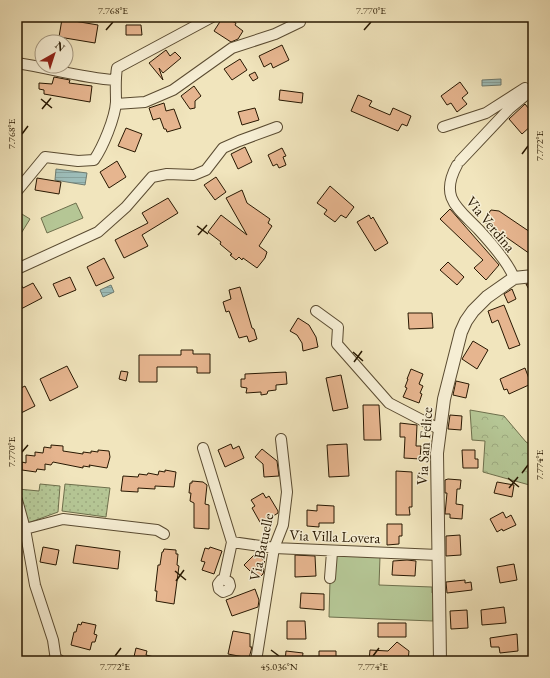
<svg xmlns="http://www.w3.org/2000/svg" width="550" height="678" viewBox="0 0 550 678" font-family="'EB Garamond',serif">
	<defs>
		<pattern id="forest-crowns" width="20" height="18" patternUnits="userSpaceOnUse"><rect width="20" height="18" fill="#b5c695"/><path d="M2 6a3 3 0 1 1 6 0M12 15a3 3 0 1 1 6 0" fill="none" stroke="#9ca97f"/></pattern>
		<pattern id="park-dots" width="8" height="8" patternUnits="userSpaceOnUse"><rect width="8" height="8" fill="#b5c695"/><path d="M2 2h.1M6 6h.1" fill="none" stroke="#9ca97f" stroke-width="1.8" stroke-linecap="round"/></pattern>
		<pattern id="water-rules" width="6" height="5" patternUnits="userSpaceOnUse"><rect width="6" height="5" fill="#9dbdb9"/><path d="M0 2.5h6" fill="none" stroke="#87a29d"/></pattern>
	</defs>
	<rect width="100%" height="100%" fill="#f1e5bd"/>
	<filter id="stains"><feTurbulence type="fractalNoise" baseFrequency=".005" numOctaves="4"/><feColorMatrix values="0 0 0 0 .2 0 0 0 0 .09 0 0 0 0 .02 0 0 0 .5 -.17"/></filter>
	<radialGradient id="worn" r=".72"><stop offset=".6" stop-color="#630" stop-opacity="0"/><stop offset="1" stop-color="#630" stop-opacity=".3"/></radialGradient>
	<path fill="#b5c695" stroke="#6e6f4c" d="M76,203L83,218L47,233L41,218Z
		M17,211L30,219L17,240Z
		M336,556L380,557L379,585L432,587V593L434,594L433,621L329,617L330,580H335Z"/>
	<path fill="url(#forest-crowns)" stroke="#6e6f4c" d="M470,410L504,416L526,442L533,446V486L483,472L485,441L472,440Z"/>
	<path fill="url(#park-dots)" stroke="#6e6f4c" d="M40,484L60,486L58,512L28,523L18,489L39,491Z
		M65,484L110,488L106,517L62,511Z"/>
	<path fill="url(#water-rules)" stroke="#6e7b70" d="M501,79V85L482,86V80Z
		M56,169L87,173L85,185L55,180Z
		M111,285L114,292L103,297L100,290Z"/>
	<path fill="#e6b58f" stroke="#281802" d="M223,17H234L232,21L236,23L235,25L243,31L238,39L231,42L214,31Z
		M62,19L98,25L95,43L59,37Z
		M126,25H141L142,35H126Z
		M282,45L289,60L273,68L271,63L264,67L259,56Z
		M166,50L170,56L175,52L181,58L163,73L159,68L163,80L149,63Z
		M240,59L247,70L232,80L224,69Z
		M255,72L258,78L253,81L249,75Z
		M54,77L70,80L69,83L92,86L90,102L44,94V90L39,89V83L52,84Z
		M460,82L468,93L462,98L467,104L457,112L451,103L447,105L441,96Z
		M194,86L201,96L195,101V108L190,109L181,96Z
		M280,90L303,93L302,103L279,100Z
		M358,95L372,101L369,106L390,115L393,108L411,116L407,126L402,124L398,131L351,111Z
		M164,103L166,111L174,109L181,128L167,132L166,129H164L160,118L153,120L149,108Z
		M525,104L533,114V124L522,134L509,119Z
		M255,108L259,120L242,125L238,112Z
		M126,128L142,134L135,152L118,146Z
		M245,147L252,162L238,169L231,154Z
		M282,148L286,156L283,157L286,165L279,168L277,164L273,166L268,155Z
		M117,161L126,177L109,188L100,172Z
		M216,177L226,192L215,200L204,185Z
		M37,178L61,182L59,194L35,190Z
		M330,186L354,207L346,218L341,215L335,222L324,214L327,210L317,203Z
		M242,190L247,203L270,219L268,223L272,226L259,246L267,252L265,258L257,268L243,258L242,260L239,257L236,260L230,255L232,254L220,244L221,242L208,232L221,215L247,235L226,198Z
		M168,198L178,213L142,235L148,246L124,258L115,240L148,223L142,213Z
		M450,209L499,265L486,280L474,268L483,260L440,219Z
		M491,210L499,211L533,234V256L483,221Z
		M369,215L371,219L373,217L388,243L375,251L357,222Z
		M104,258L114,278L96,286L87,267Z
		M448,262L464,277L457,285L440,270Z
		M17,277L23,288L33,283L42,298L19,310L17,306Z
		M70,277L76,290L59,297L53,284Z
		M526,284H533V297Z
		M240,287L252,328L254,329L257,339L249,342L247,336L239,338L229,311L226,312L223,302L231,299L229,290Z
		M512,289L516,299L508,303L504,294Z
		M504,305L520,345L509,349L498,320L492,323L488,311Z
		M408,313H432L433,328L409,329Z
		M298,318L309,325L316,337L318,347L303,351L302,343L297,335L290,331Z
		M473,341L488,350L477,369L462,359Z
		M181,350H193V354H210V373H197V367H157V382H139V355H181Z
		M67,366L78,387L50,401L40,379Z
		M525,368L531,384L509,394L507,389L504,390L500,379Z
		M411,369L423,374L419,384L423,386L420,393L422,394L419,403L403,397L407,388L405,387L408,379H407Z
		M121,371L128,372L126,381L119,379Z
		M286,372L287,384L276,385V390L268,391L267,394L261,395V392L246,393L247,388L241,387V379H245V374Z
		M341,375L348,408L333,411L326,378Z
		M456,381L469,384L466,398L453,395Z
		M25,386L35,406L17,415V401L19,400L17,390Z
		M363,405H379L381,440H364Z
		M450,415L462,416L461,430L448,429Z
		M400,423L417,425L416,446H421L420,459L404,458L405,437H400Z
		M231,444L233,449L239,446L244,458L225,467L218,450Z
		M347,444L349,476L329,477L327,445Z
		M51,445L63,446V451L83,454V452L91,453V451L98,452V450L109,451L110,457L107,468L89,465L90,467L83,466V468L53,462L51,465L45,464V470L37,469L36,472L22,470V462L26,463V455L35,456V452L43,453L44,447L51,448Z
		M262,449L277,461L279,476L264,477L263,464L255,457Z
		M462,450H475V459H478V468H463Z
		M165,470L176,472L174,487L155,486V489L138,488V492L121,491L123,476L138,477L139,474L147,475L148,473L158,475L159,471L165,472Z
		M396,471L412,472V507H409L410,515H396Z
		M448,479L461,480L460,489H457L456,504L463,505L462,519L450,518V514H445L447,493H445V480Z
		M192,481L203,482L207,485L205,504L209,505V529L194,528V503L190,501L191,493H189L190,483H192Z
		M497,482L514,485L512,497L494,493Z
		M263,493L266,498L269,496L278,511V513L261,524L252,508L255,506L251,500Z
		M317,505L334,506V523H319V527L307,526V510L317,511Z
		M503,512L506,518L511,515L516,525L503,531L502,529L497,532L490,519Z
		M387,524H402V536H399V544L387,545Z
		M460,535L461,555L446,556V536Z
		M76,545L120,551L118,569L73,563Z
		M43,547L59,550L56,565L40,562Z
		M210,547L222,551L214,574L202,570L205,562L201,561L205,548L209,549Z
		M164,549L176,550V554H178L177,565L179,566L174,604L156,601L157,591H155L158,565H160L162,552H163Z
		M256,553L265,562L261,566L264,569L263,574L258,579L244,565Z
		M295,555L315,556L316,576L295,577Z
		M407,560L416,561L415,576L392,575L393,561Z
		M514,564L517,580L500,583L497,567Z
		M465,580V583L471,582L472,590L447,593L446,582Z
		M255,589L259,600L258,607L232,616L226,600Z
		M301,593L324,594V610L300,608Z
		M504,607L506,623L482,625L481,610Z
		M467,610L468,628L451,629L450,611Z
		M287,621H305L306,639H287Z
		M82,622L96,625L94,634L97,635L95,642H92L90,650L71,645L74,632H76L78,624L81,625Z
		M378,623H406V637H378Z
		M233,631L250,634V647H252L249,658L228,654Z
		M517,634L518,651L500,653L499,647H491L490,638Z
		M397,642L409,651L408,661H369L370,650L388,651Z
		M136,648L147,651L146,655L162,659L161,661H133Z
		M286,651L303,653L302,661H285Z
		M319,651H336V661H319Z"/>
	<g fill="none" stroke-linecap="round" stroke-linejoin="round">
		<g stroke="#5a4b31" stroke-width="12">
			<path id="minor" d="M17,63C50,68 82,78 115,80
				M116,104L145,102L173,90L232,48L275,34L300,22
				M443,127L486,113L525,88
				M460,161L509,109L533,89
				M457,165C439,198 458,208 479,230C490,242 509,264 514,278
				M17,191L45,157L78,161L94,160C103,147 115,118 116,102C116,90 115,80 117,68L212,17
				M17,269L98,232L126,207L152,177L167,174L194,175L206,170L223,148L239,141L277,127
				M316,311L338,327L337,344L389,403L439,429
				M203,448L232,542L224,579L229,582L230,586L228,590L223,592L219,589L218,584L221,580L224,579
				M17,500L25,529L35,585L53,640L56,660
				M25,529L63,519L157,530L164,534
				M232,542L274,548L438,555
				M330,578L332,552
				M256,661L274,548L283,525L287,492L281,439"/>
		</g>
		<g stroke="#5a4b31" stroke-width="14">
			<path id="tertiary" d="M53,661H59
				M440,661L437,453L444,399L461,332L466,321L473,311L487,297L514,278L533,276"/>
		</g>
		<use href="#minor" stroke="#f6eed4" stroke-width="10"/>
		<use href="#tertiary" stroke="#f6eed4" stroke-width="12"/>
	</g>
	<path fill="none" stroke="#281802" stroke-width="1.5" d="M106,30L113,22M364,30L371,22M41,99L52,108M42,109L51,98M22,134L28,126M522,154L528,146M197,226L208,234M198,235L207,225M353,352L363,361M354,362L362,351M22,452L28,445M522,473L528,465M508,478L519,487M509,488L518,477M175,571L186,580M176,581L184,570M271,650L279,656M115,656L121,648M373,656L379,648"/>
	<g text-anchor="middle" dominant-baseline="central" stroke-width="3" stroke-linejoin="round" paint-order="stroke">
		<g font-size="15" fill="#281802" stroke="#f6eed4">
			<text transform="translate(491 224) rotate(50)">Via Verdina</text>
			<text transform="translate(424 446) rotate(-86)">Via San Felice</text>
			<text transform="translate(335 536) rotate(2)">Via Villa Lovera</text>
			<text transform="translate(261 547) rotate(-78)">Via Batuelle</text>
		</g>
	</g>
	<rect width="550" height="678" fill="none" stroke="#f1e5bd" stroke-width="44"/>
	<g transform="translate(54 54) rotate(39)"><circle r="19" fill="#f6eed4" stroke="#a49880"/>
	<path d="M0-3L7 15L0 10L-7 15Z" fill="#8f2418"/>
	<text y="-6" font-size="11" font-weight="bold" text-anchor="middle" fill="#281802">N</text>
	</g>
	<rect x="22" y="22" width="506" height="634" fill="none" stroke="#281802" stroke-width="1.5"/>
	<g font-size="10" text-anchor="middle" fill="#281802">
		<text x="113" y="14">7.768°E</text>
		<text x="371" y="14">7.770°E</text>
		<text transform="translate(11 134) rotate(-90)" y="4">7.768°E</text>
		<text transform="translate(539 146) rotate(-90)" y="4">7.772°E</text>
		<text transform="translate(11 452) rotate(-90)" y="4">7.770°E</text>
		<text transform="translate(539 465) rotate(-90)" y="4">7.774°E</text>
		<text x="115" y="670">7.772°E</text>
		<text x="279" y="670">45.036°N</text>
		<text x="373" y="670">7.774°E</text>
	</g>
	<rect width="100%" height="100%" filter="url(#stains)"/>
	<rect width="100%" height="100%" fill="url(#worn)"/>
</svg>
